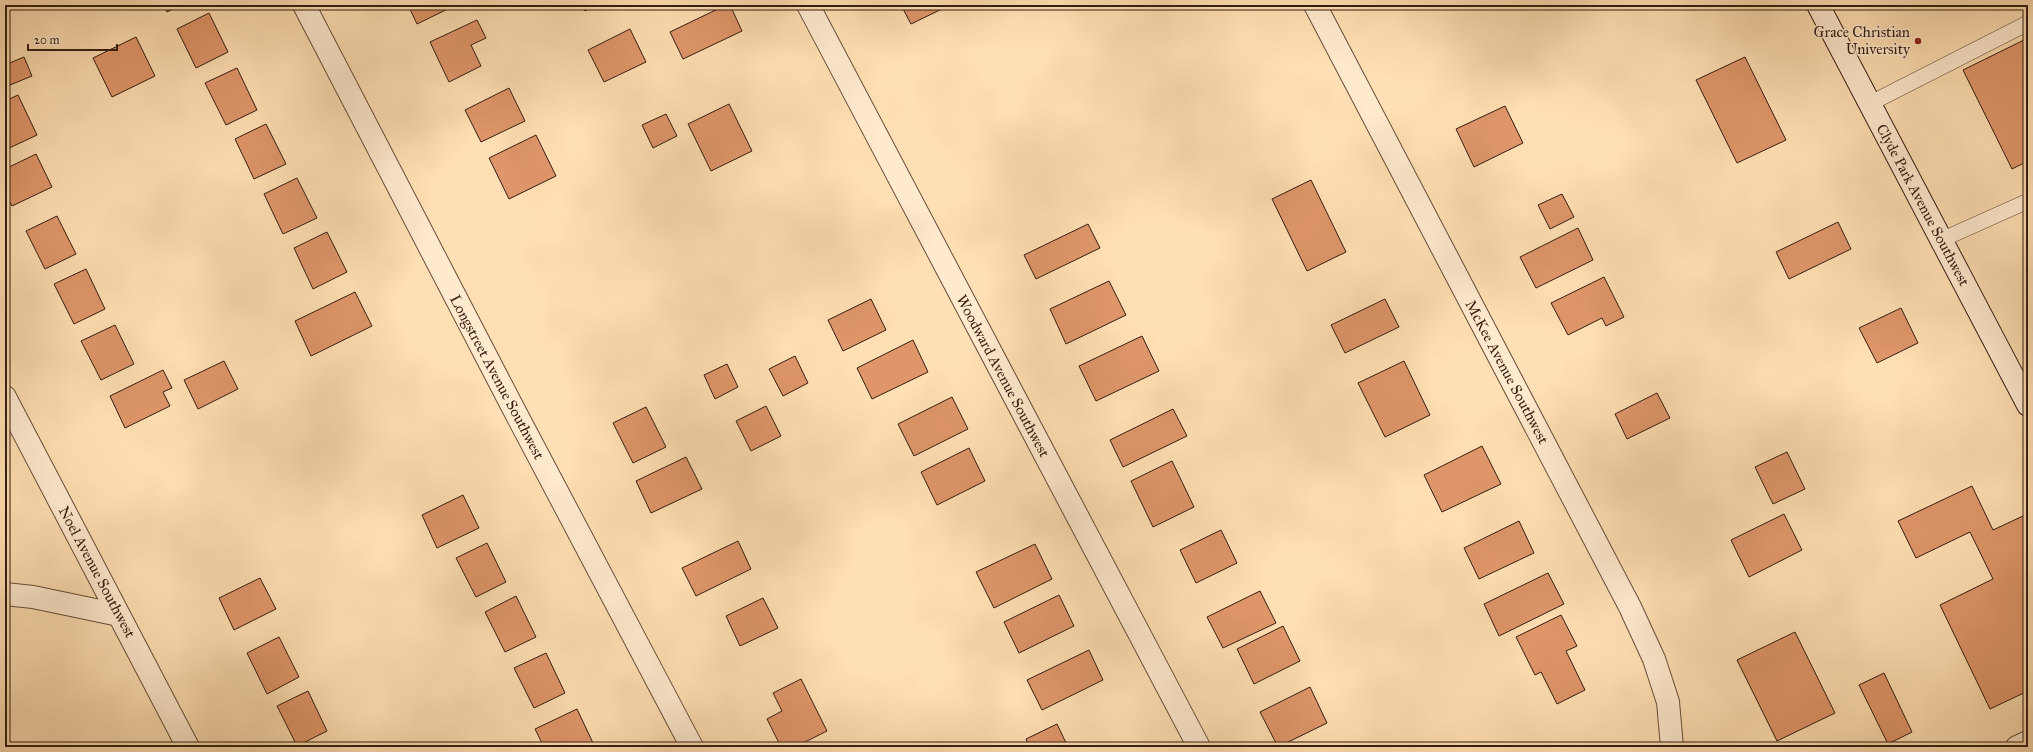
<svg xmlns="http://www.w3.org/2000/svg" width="2033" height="752" viewBox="0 0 2033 752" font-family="'IM FELL Great Primer',serif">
	<rect width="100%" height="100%" fill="#ffdfb3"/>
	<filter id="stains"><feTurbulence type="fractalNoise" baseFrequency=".005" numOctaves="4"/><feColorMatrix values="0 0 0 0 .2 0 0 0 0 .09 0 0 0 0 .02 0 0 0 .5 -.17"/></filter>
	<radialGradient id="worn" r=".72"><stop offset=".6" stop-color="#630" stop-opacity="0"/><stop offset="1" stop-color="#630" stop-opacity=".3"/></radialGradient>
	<path fill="#df966a" stroke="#331d11" d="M163,5H181L167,12Z
		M408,5H456L417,24Z
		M582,5H597L585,11Z
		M726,5H730L742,31L683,59L670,32Z
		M901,5H946V7L911,24Z
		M209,13L228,52L196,68L177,29Z
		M477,20L486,38L471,45L481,66L449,82L430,42Z
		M630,29L646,62L604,82L588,50Z
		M136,37L155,76L112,97L93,58Z
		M2028,38V161L2012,169L1963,70Z
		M24,57L32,76L10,85L5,72V65Z
		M1745,57L1786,140L1737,163L1696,80Z
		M237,68L257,110L226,125L205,83Z
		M509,88L525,121L481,142L465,110Z
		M18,95L37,135L5,150V101Z
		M729,104L752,151L711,171L688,124Z
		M1505,106L1523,143L1474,167L1456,129Z
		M666,114L677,136L653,148L642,125Z
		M266,124L286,164L254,179L235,139Z
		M536,135L556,176L509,199L489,158Z
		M36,154L52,187L12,206L5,193V169Z
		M297,178L317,218L283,234L264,194Z
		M1311,180L1346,252L1307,271L1272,199Z
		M1562,194L1574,217L1550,229L1538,205Z
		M57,216L76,254L45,269L26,231Z
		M1838,222L1851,249L1789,279L1776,252Z
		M1088,224L1100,248L1036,279L1024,255Z
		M1578,228L1593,260L1536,288L1520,257Z
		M327,232L347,272L313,289L294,248Z
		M86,269L105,309L74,324L54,284Z
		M1604,277L1624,317L1606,326L1602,318L1568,335L1551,303Z
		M1109,281L1126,315L1066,344L1050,309Z
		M355,292L372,326L311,356L295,321Z
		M871,299L886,330L843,351L828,320Z
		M1385,299L1399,327L1345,353L1331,325Z
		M1901,308L1918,343L1877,363L1859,328Z
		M115,325L134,364L101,380L81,341Z
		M1142,336L1159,371L1096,401L1079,366Z
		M913,340L928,372L872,399L857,368Z
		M795,356L808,383L783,396L769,369Z
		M224,361L238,389L198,409L184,380Z
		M1404,361L1430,415L1385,437L1358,383Z
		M727,364L738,387L715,399L704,375Z
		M163,370L172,388L163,392L170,406L125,428L110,396Z
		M1657,393L1670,418L1627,439L1615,414Z
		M952,397L968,429L914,456L898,424Z
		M766,406L781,436L751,451L736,421Z
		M646,407L666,447L633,463L613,423Z
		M1173,409L1187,436L1123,467L1110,440Z
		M1482,446L1501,484L1442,512L1424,475Z
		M969,448L985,481L937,505L921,472Z
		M1787,452L1805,489L1773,504L1755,467Z
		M686,457L702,489L651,513L636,481Z
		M1172,461L1194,507L1153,527L1131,481Z
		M1972,486L1993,530L2023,516L2028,526V691L1990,709L1940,605L1993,579L1970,532L1916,558L1898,521Z
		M463,495L479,528L437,548L422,515Z
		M1784,514L1802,550L1749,577L1731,540Z
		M1519,521L1534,553L1479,579L1464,548Z
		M1221,530L1237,563L1196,583L1180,550Z
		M738,541L751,569L696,596L682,568Z
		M487,543L506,582L476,597L456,558Z
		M1035,544L1052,579L994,608L976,572Z
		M1548,573L1564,604L1499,636L1484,604Z
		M260,578L276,609L234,630L219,598Z
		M1260,591L1276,623L1223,648L1207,617Z
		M1059,595L1074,626L1019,653L1004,622Z
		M516,596L536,637L505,652L485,612Z
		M763,598L778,628L740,646L726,616Z
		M1561,615L1577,646L1566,651L1585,690L1557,704L1541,672L1535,675L1516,637Z
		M1283,626L1300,661L1254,684L1237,649Z
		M1795,632L1835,713L1777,741L1737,660Z
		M279,637L299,677L267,694L247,653Z
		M1089,650L1103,680L1042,710L1027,680Z
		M546,653L565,693L534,708L514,668Z
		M1884,673L1912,732L1888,744L1859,685Z
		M801,679L827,731L795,747H781L767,719L782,711L773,693Z
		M1310,687L1327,723L1278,747L1260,712Z
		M308,691L327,731L297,746L277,706Z
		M577,709L593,743L584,747H544L535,729Z
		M1057,724L1068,747H1030L1026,739Z
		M406,742L409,747H396Z"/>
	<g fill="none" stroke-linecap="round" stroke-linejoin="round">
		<g stroke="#664e3a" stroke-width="16">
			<path id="lane" d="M1869,104L2028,23
				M1941,240L2028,201"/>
		</g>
		<g stroke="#664e3a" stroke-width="24">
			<path id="street" d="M304,5L511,404L692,747
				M808,5L1199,747
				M1315,5L1630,607L1654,659L1668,702L1672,747
				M5,397L188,747
				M5,594L33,597L119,615
				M2017,747L2028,742"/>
		</g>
		<g stroke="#331d11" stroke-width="24">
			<path id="secondary" d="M1818,5L2028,405"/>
		</g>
		<use href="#lane" stroke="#ffeace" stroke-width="15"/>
		<use href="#street" stroke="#ffeace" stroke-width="22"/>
		<use href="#secondary" stroke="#ffeace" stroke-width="22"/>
	</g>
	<circle fill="#8f2418" stroke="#ffeace" stroke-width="1.5" cx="1918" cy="41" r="4"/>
	<g text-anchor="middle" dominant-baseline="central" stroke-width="3" stroke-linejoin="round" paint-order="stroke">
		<g font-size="15" fill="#331d11" stroke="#ffeace" text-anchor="end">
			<text x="1910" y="32">Grace Christian<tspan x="1910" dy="17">University</tspan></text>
		</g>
		<g font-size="15" fill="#331d11" stroke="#ffeace">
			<text transform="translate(1923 205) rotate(62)">Clyde Park Avenue Southwest</text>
			<text transform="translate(1507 372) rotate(62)">McKee Avenue Southwest</text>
			<text transform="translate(1003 376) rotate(62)">Woodward Avenue Southwest</text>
			<text transform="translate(497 377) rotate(62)">Longstreet Avenue Southwest</text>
			<text transform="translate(97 572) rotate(62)">Noel Avenue Southwest</text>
		</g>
	</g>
	<rect width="2033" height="752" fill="none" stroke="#ffdfb3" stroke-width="20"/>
	<rect x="6" y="6" width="2021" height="740" fill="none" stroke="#331d11" stroke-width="2"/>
	<rect x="10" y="10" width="2013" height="732" fill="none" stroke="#331d11"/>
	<path d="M28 44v6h89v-6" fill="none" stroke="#331d11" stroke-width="2"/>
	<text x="34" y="44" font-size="12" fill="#331d11" stroke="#ffeace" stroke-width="3" paint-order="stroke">20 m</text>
	<rect width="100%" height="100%" filter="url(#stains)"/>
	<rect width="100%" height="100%" fill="url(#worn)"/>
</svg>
